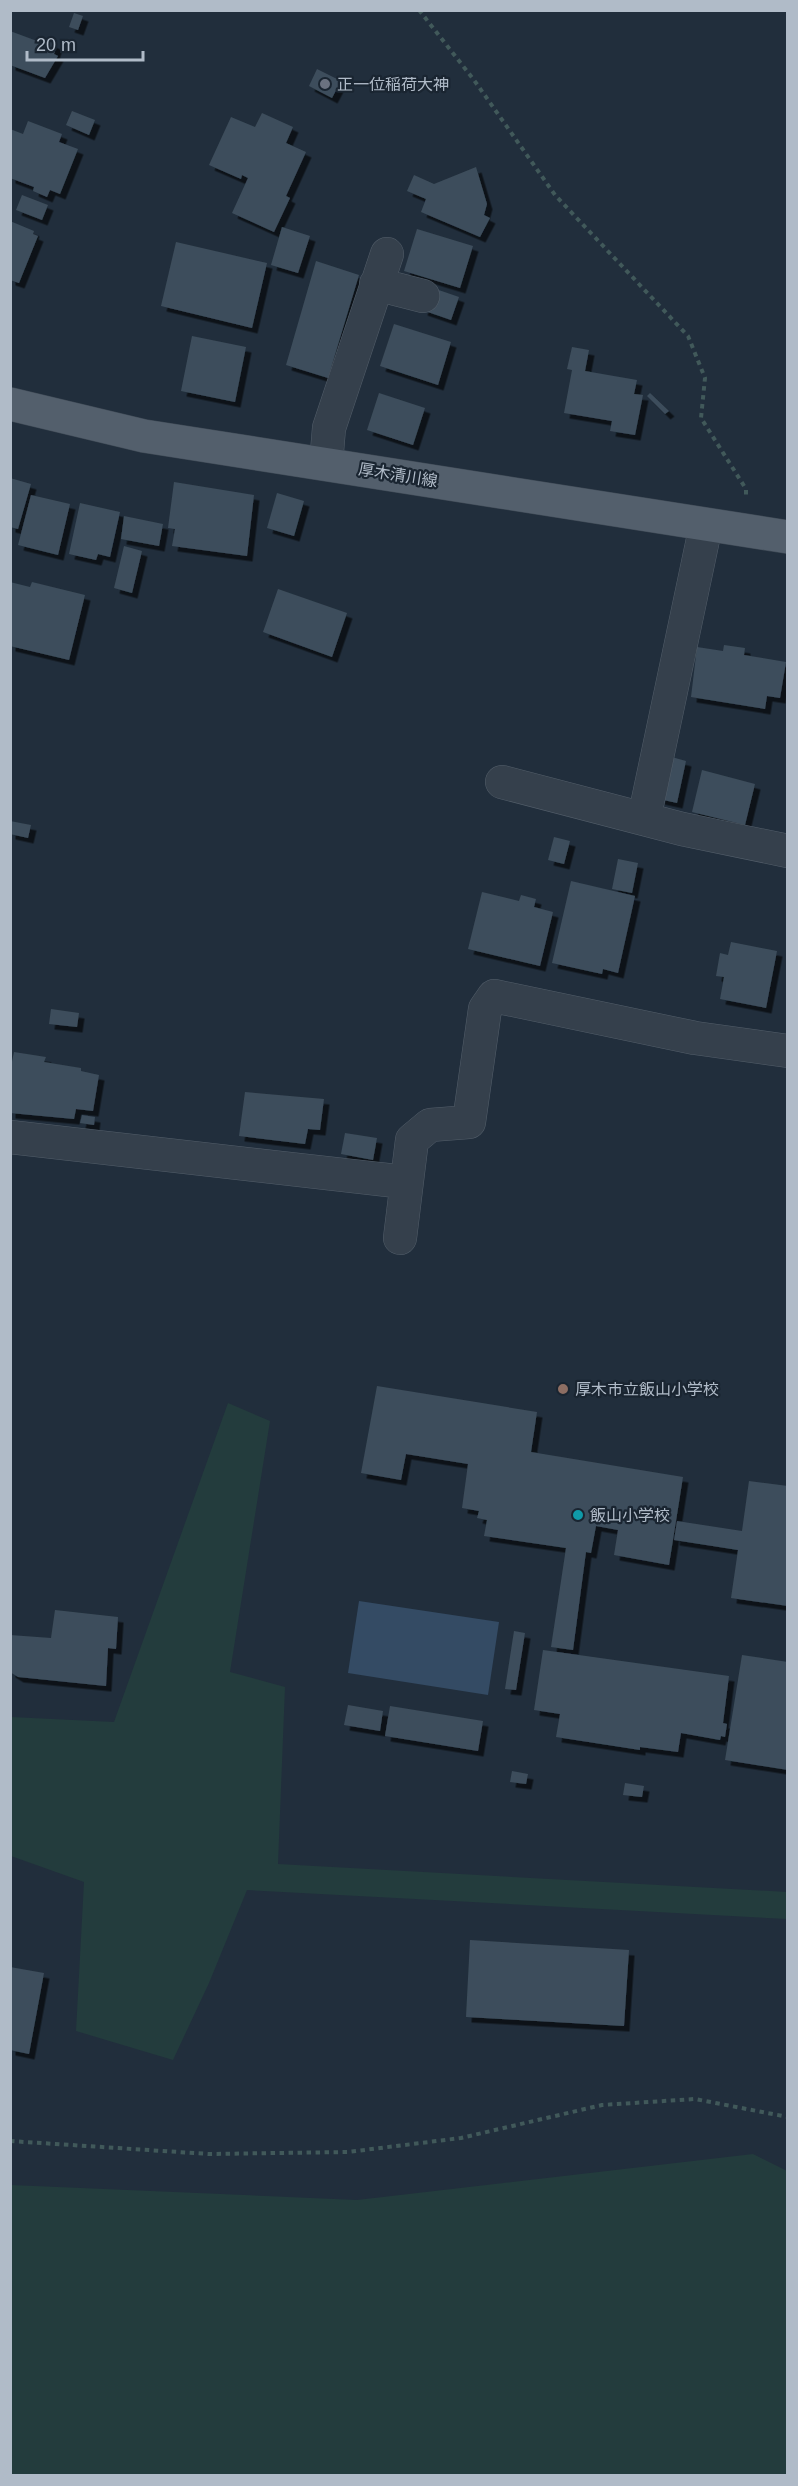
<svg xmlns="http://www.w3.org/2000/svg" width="798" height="2486" viewBox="0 0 798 2486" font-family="Helvetica,'Noto Sans JP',sans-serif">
	<defs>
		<filter id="shadow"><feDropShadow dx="5.5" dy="5.5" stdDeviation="0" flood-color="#0009"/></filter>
	</defs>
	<rect width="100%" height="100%" fill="#212e3c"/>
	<path fill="#233c3d" d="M228,1403L270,1421L230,1672L285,1687L278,1864L787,1892V1919L247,1890L209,1983L173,2060L76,2031L84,1882L11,1856V1717L114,1722Z
		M753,2154L787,2171V2475H11V2185L357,2200Z"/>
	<path fill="#344b64" d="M359,1601L499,1622L488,1695L348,1673Z"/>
	<path fill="#3d4d5b" filter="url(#shadow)" d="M74,13L83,16L78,30L69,27Z
		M10,31L37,41L39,37L57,45L54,54L58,56L45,78L10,65Z
		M317,69L341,81L332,98L309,86Z
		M72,111L95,120L89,135L66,125Z
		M262,113L293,127L286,143L306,152L286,196L290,198L274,232L232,213L248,178L242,175L241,179L209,165L231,117L255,127Z
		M28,121L62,134L59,142L78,149L60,194L50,190L47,197L33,191L34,187L10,178V129L23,134Z
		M476,167L487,204L484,215L490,218L480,237L421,212L426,199L407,191L414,175L434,184Z
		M22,195L48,205L42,220L16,210Z
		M10,221L34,231L33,234L38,236L19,283L10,280Z
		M282,227L310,236L298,273L271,265Z
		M417,229L473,246L460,288L404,271Z
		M176,242L267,263L252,328L161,306Z
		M316,261L359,275L328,378L286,365Z
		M430,287L459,297L451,320L422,310Z
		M394,324L451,342L438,385L380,366Z
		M192,336L246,347L235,402L181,391Z
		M572,347L589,350L585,371L637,380L634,394L643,395L635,435L610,431L612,421L564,413L572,370L567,369Z
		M379,393L425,408L413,445L367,430Z
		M650,393L669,411L665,414L647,396Z
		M10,478L31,484L18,529L10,527Z
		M174,482L254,495L247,556L172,546L175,529L168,528Z
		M277,493L304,501L294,536L267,528Z
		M31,495L70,504L58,555L18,545Z
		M80,503L120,512L110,557L98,554L96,560L69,554Z
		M124,516L163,524L159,546L121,539Z
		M124,546L142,551L132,593L114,588Z
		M10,582L30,587L32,582L85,595L69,660L10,646Z
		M278,589L347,613L332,657L263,632Z
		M724,645L745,648L744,655L786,662L780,698L767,696L765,709L691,697L697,647L723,651Z
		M668,756L686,761L677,803L659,799Z
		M702,770L755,784L745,825L692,812Z
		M10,821L31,825L28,838L10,834Z
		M554,837L570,841L564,864L548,860Z
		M618,859L638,863L632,893L612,889Z
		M571,881L635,896L618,973L603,969L602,974L552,963Z
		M482,892L519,901L521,895L536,899L534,907L553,912L540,966L468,949Z
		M731,942L777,951L766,1008L720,999L724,977L716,976L720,953L728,955Z
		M51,1009L79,1013L77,1027L49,1024Z
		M14,1052L46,1057L44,1062L81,1068V1071L99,1075L93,1111L76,1109L74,1119L10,1113V1071Z
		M245,1092L324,1099L320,1130L308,1129L305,1144L239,1136Z
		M82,1115L95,1117L94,1125L80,1123Z
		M345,1133L377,1138L373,1160L341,1154Z
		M377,1386L537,1412L531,1452L683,1477L669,1565L614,1555L618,1530L596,1526L591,1553L586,1552L573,1650L551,1647L566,1548L484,1536L487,1520L477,1518L479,1511L462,1508L468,1464L406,1454L401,1480L361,1473Z
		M749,1481L788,1486V1606L731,1598L738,1550L674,1540L677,1521L742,1531Z
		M55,1610L118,1617L116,1649L108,1648L106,1686L18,1677L10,1672V1635L51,1638Z
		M514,1631L525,1633L516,1690L505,1689Z
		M543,1650L729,1676L723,1723L727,1724L725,1737L721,1736L720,1740L681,1733L678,1752L640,1747V1750L556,1737L560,1714L534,1710Z
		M742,1655L788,1662V1770L725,1760Z
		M348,1705L383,1711L380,1731L344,1725Z
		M390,1706L483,1721L478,1751L385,1736Z
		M512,1771L528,1774L526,1784L510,1782Z
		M625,1783L644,1786L642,1797L623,1795Z
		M470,1940L629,1950L624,2026L466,2017Z
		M10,1967L44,1973L29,2054L10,2050Z"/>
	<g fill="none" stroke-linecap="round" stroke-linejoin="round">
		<g stroke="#535e6a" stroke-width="34">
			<path id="minor" d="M376,284L423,296
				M326,464L329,428L387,254
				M502,782L682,829L788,851
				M644,819L706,525
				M10,1137L405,1182
				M400,1238L412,1140L430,1125L469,1122L485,1009L494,996L695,1038L788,1051"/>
		</g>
		<g stroke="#3e4955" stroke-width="34">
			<path id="major" d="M10,404L144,436L788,537"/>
		</g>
		<path stroke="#41595a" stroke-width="4" stroke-dasharray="4.5 4.5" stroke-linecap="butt" d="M419,10L474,80L555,195L688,336L705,378L701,418L746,489V495
			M10,2141L209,2154L348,2152L461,2138L602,2105L695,2099L788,2117"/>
		<use href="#minor" stroke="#35404c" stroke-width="33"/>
		<use href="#major" stroke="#535f6c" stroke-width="33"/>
	</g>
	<circle fill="#6b7280" stroke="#1a2531" stroke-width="2" cx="325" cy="84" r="6"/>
	<circle fill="#8d6e63" stroke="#1a2531" stroke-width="2" cx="563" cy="1389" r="6"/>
	<circle fill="#0f9aa8" stroke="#1a2531" stroke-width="2" cx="578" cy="1515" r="6"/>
	<g text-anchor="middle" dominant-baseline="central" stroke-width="4.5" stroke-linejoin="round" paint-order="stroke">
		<g font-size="16" fill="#b0bbc8" stroke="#1a2531" text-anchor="start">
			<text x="337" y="84">正一位稲荷大神</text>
			<text x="575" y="1389">厚木市立飯山小学校</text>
			<text x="590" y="1515">飯山小学校</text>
		</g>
		<g font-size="16" fill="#b0bbc8" stroke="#1a2531">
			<text transform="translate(398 475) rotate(9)">厚木清川線</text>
		</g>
	</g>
	<rect width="798" height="2486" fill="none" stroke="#b0bbc8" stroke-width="24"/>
	<path d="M27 51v9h116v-9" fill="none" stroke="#b0bbc8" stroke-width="3"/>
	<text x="36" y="51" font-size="18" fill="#b0bbc8" stroke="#1a2531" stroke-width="4.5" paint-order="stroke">20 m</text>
</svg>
